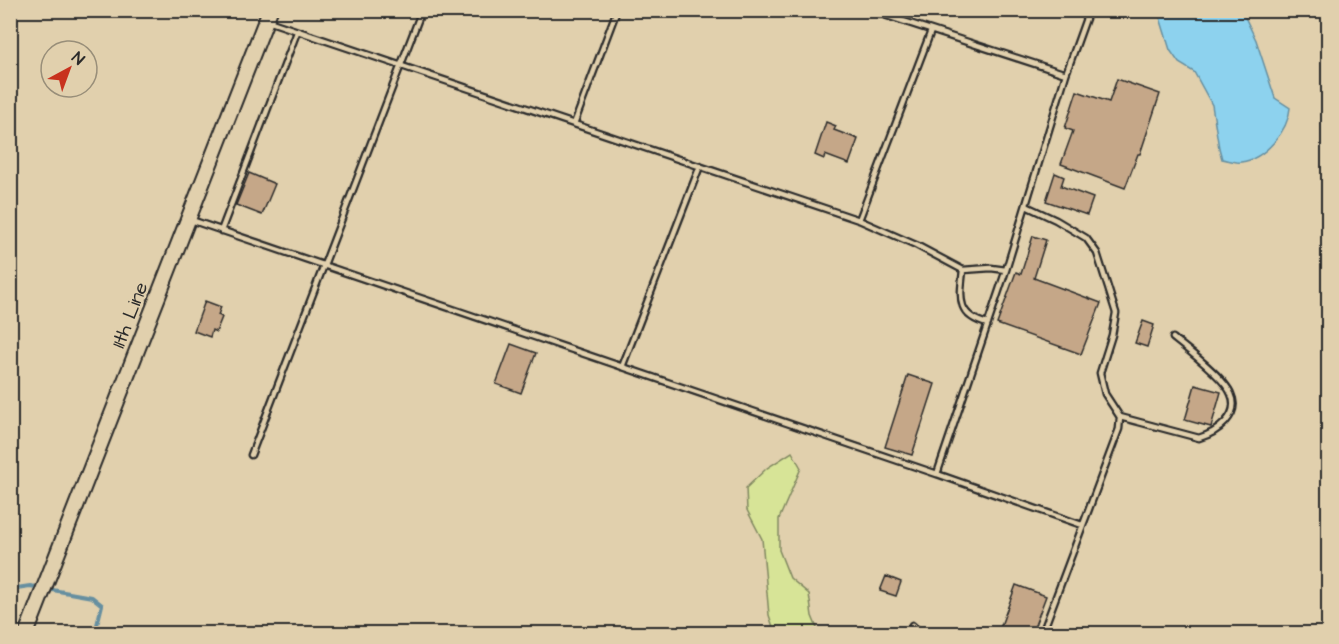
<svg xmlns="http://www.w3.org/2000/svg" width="1339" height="644" viewBox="0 0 1339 644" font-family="'Architects Daughter',sans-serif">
	<rect width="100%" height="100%" fill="#e1d0ad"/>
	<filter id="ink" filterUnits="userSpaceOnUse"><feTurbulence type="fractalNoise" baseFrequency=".0167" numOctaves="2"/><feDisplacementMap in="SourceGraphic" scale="12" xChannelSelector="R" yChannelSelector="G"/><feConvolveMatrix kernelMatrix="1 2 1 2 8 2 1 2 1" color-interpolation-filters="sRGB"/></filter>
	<g filter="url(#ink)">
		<path fill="#d7e497" stroke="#818861" stroke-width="1.5" d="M792,452L801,468L779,519V550L790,578L809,594L812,616L819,633H775L769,615L762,539L747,510L746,488L767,468Z"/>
		<path fill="#8dd2ee" stroke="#668fa0" stroke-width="1.5" d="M1158,11H1242L1256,40L1275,98L1290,108C1288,131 1265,159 1241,162C1235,163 1228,160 1222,159L1219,148L1212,105L1194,72L1179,63L1170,50Z"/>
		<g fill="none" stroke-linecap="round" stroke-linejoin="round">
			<path stroke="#668fa0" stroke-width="4" d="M10,589L30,586L92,597L102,605L97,625L101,634"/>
		</g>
		<path fill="#c5a788" stroke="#2b2b2b" stroke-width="1.5" d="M1117,79L1160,94L1140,154H1138L1125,188L1061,164L1073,131L1065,128L1077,91L1109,102Z
			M826,122L836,126L834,130L858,139L849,164L825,155L824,159L815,155Z
			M249,173L275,184L262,215L236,205Z
			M1055,173L1064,177L1061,186L1093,198L1087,215L1046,201Z
			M1033,236L1046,240L1034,278L1101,303L1081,354L997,324L1016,272L1021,274Z
			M205,301L221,307L218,315L222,317L216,332L212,330L210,337L194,331Z
			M1143,321L1154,325L1147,347L1135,343Z
			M511,344L536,353L521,393L496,384Z
			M908,375L935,384L912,455L885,447Z
			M1195,385L1221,392L1211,427L1185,420Z
			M886,576L901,582L896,596L880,591Z
			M1016,585L1046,596L1032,633H1007L999,631Z"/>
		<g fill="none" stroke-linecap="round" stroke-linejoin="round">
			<g stroke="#2b2b2b" stroke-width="9">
				<path id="lane" d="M869,10L1066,74
					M268,21L859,220L916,245L963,270C960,298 956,316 988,324
					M574,124L617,10
					M1026,206L1056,220L1086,238L1097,253L1116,313L1112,335L1100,373L1105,394L1120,417L1119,429L1042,634
					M191,220L937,474L1006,270L1066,74L1089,10
					M859,220L931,31
					M221,231L297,32
					M963,270L991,268L1006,270
					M622,367L700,166
					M1120,417L1199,438C1216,433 1241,416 1231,394C1225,378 1187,349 1173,338
					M251,455L422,10
					M937,474L1082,525
					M912,625L922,634"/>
			</g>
			<g stroke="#2b2b2b" stroke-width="18">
				<path id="secondary" d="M26,634L270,10"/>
			</g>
			<use href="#lane" stroke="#e1d0ad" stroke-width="4.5"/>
			<use href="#secondary" stroke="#e1d0ad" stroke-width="14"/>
		</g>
	</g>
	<g text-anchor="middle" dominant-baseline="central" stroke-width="5" stroke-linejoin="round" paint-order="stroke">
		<g font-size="20" fill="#2b2b2b" stroke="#e1d0ad">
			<text transform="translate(130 315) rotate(-69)">11th Line</text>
		</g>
	</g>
	<rect width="1339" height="644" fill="none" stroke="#e1d0ad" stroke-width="36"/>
	<rect x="18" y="18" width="1303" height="608" fill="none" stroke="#2b2b2b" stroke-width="2" filter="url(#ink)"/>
	<g transform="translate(69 69) rotate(41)"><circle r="28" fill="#e1d0ad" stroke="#988e79" stroke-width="1.5"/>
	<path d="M0-4.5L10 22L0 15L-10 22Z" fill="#c8321e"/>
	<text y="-9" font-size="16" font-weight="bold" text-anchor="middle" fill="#2b2b2b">N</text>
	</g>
</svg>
